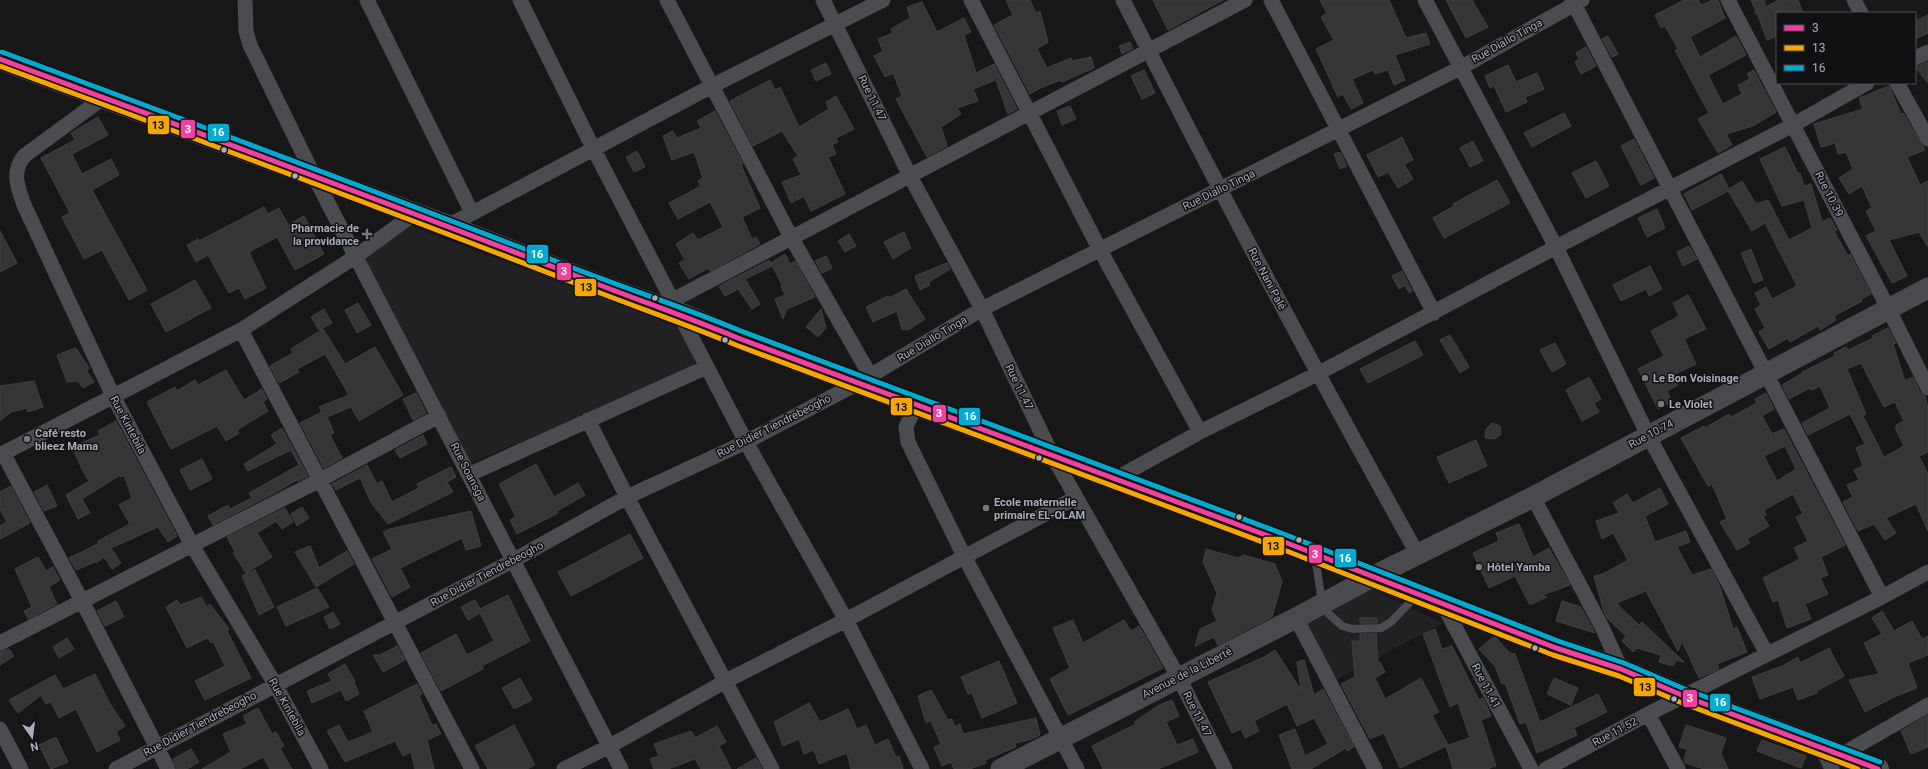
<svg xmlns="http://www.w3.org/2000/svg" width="1928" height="769" viewBox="0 0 1928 769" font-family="Roboto,sans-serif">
	<rect width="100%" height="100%" fill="#171717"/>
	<path fill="#212123" d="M406,224L682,328L697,367L471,463L361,260Z
		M1369,588L1443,623L1332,682L1300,620Z"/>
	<path fill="#353536" stroke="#3f4043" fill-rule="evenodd" d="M1006,0H1030L1036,13L1040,11L1048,42L1037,49L1047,68L1071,58L1072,61L1091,57L1094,68L1062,82L1061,80L1040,88L1030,94L994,25L1013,15Z
		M1153,0H1223L1168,30Z
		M1320,0H1389L1406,38L1426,33L1430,44L1395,55L1405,80L1394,85L1388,70L1375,74L1373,70L1352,79L1363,103L1351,109L1343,94L1338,97L1316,49L1334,40L1321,17L1327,13Z
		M1446,0H1472L1488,27L1466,38Z
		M1684,0H1698L1701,5L1713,0H1718L1725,18L1690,37L1700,57L1736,36L1746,55L1708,75L1723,104L1742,94L1738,85L1750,79L1747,74L1754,70L1776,112L1753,126L1726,134L1732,145L1718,153L1698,119L1709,113L1684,67L1675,50L1678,49L1665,26L1661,28L1655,15Z
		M1751,0H1764L1766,7L1779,0H1798L1803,13H1777V36L1767,40L1757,13H1754L1756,12Z
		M922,2L937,32L964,18L971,32L964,35L976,73L994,64L1017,109L1008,114L996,80L973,89L978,101L957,108L961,114L941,127L947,146L927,157L896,99L902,96L893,73L885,77L874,56L883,51L878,39L893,33L891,29L910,18L907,7Z
		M1928,15V33L1915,39V21Z
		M1608,36L1618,54L1612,57L1602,39Z
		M1130,42L1133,49L1122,54L1119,46Z
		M1586,47L1596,66L1581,74L1575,62L1579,59L1576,53Z
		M1928,62V83L1915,67Z
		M826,63L831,74L816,81L811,70Z
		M1508,65L1516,82L1537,73L1544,89L1525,97L1527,102L1506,112L1494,86L1490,88L1485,76Z
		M1144,70L1155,93L1142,99L1131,76Z
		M770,80L775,90L780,87L799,127L829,109L826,102L836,96L854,129L836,138L838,142L832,145L836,154L828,157L845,194L811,211L804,196L791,203L782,182L801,175L793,159L798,156L782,131L753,146L730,101Z
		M1889,86L1901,114L1903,113L1925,150L1907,157L1920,185L1928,181V247L1919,232L1889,240L1907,276L1892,283L1866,236L1876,231L1866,211L1872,208L1862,186L1849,194L1839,178L1853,169L1846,152L1838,154L1835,143L1821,147L1814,124L1863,109L1859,98Z
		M1070,106L1076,119L1062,125L1057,111Z
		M715,111L743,164L741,165L760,208L742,217L752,239L756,237L760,244L710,271L708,268L689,279L679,263L685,260L676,244L693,233L698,240L723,227L710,202L678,219L669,203L701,186L698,181L703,178L694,152L672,160L663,136L673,131L677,138L701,128L697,121Z
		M1564,113L1571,126L1532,147L1524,133Z
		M98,117L108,135L72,154L82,174L111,159L119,175L92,190L147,290L129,300L102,250L84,259L62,217L70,213L41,158L75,140L71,133Z
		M1402,137L1413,160L1404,164L1413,179L1398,188L1388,172L1378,177L1367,155Z
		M1634,139L1654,178L1641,185L1621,146Z
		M1473,141L1483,161L1470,167L1460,148Z
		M1785,147L1798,174L1800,173L1804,186L1811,184L1822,222L1830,218L1837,230L1834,231L1848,256L1850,254L1871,294L1861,299L1862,301L1834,316L1836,320L1820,330L1818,326L1790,342L1788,338L1769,349L1759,332L1765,328L1755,309L1761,305L1755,293L1766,287L1772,299L1797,286L1765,223L1752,231L1728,191L1692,210L1684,194L1721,174L1729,189L1742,181L1756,204L1768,200L1789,240L1812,228L1804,200L1782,206L1760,159Z
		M637,151L645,167L634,172L626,157Z
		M1340,152L1347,166L1340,169L1334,154Z
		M1596,161L1609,186L1586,198L1572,173Z
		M1497,180L1510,203L1444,238L1433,218L1454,206L1453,204Z
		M264,207L268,214L279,208L288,225L304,216L324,254L295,270L277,237L249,252L266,288L245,299L239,288L229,293L208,255L196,262L187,245L198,239L199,241Z
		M1657,209L1665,228L1647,237L1638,218Z
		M0,231L17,263L0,272Z
		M904,232L911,248L893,259L884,242Z
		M849,234L856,246L845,252L838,241Z
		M1689,246L1697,259L1683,266L1677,252Z
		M1751,249L1763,280L1754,283L1741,253Z
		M785,254L790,264L795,261L815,297L787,309L783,319L775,299L785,295L781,286L782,285L771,263Z
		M826,256L832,268L822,273L815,261Z
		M769,260L772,266L745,279L760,304L752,309L738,289L725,296L719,286Z
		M947,263L950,269L929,282L930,285L920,290L915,276Z
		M1650,266L1662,289L1649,296L1646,289L1621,301L1613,285Z
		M1402,271L1412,291L1409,293L1405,285L1399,289L1392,276Z
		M195,280L211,308L166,332L151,304Z
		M906,289L925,319L910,329L902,330L897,311L873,322L866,307L888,296L889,298Z
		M1688,295L1706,329L1684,339L1696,364L1673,375L1678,385L1667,391L1672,402L1658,409L1638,369L1664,356L1651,331L1679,316L1673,303Z
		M358,303L371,325L357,333L345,310Z
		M324,309L332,323L319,330L311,317Z
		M821,309L826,328L818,337L806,327Z
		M1888,328L1896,343L1893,344L1905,381L1913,377L1920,392L1925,396L1928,408V452L1919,456L1928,474V531L1916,504L1886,518L1896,533L1885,540L1874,524L1858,531L1843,502L1853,497L1847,485L1859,480L1854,470L1863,466L1856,448L1865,444L1850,414L1808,435L1802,423L1830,408L1820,386L1811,390L1810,388L1789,399L1782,385L1803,373L1802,372L1835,356L1834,353L1846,347L1848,350L1873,338L1872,336ZM1861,363L1884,407L1895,402L1904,421L1896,425V430L1904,446L1884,457L1863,416L1866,414L1847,369Z
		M323,329L345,364L375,347L403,395L359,421L351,407L327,417L334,433L330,435L342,458L324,468L300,423L322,412L319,407L349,395L325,354L297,369L299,372L279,383L270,366L293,353L291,349Z
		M1450,335L1469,367L1460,373L1440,340Z
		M1415,341L1423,355L1368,383L1360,369Z
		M1555,343L1566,364L1552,372L1540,350Z
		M76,348L89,368L86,370L94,382L83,388L78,381L67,382L57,355Z
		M226,370L244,400L262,389L267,399L263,402L268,411L237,430L239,433L226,441L217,426L171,449L147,402L175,387L177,391L195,380L198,385Z
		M1589,377L1601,399L1594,403L1599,412L1582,421L1566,390Z
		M34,381L43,407L28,412L27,408L11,412L0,421V386Z
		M416,393L426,413L413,420L403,399Z
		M1766,393L1774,409L1762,416L1772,434L1784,429L1845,545L1821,557L1828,575L1820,578L1828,594L1805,604L1811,619L1787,628L1778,600L1773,602L1763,578L1800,559L1794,548L1808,541L1796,517L1803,514L1793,494L1764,510L1766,515L1763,516L1769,526L1747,539L1750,543L1737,550L1720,522L1727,519L1712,484L1708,486L1681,438L1704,426L1705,428L1729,414L1731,417L1757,403L1755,399ZM1785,446L1796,469L1777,481L1764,456Z
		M116,421L177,536L168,542L158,527L111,548L121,563L112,569L104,557L96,563L95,562L76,570L69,558L88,549L99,543L98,541L130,524L119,505L132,498L124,475L121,477L120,475L82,499L90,513L78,519L66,495L89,481L82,469L72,447L100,435L98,431Z
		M1492,423L1500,426L1501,434L1495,439L1485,438L1486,429Z
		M282,428L308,476L298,481L297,480L276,492L213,525L208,516L228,505L230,509L252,498L249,493L299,465L291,450L248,471L244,464L277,444L271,435Z
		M423,435L427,444L400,458L395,450Z
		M1476,440L1487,466L1449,483L1437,457Z
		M202,459L212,479L190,490L180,470Z
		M536,464L554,497L578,483L585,495L557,511L558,513L517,534L510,520L516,517L499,484Z
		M367,465L377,484L382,481L392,502L419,488L417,484L451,467L456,477L447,482L453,492L388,524L372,504L360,478L336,490L332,484Z
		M47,485L57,506L44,511L34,492Z
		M11,486L30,523L0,539V526L7,522L0,509V492Z
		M1660,488L1668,504L1645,516L1655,542L1686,531L1690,542L1677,547L1692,575L1711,569L1719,584L1733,629L1737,627L1747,652L1717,664L1719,669L1699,678L1682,641L1678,651L1646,591L1616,603L1639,625L1642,622L1684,662L1676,660L1673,666L1659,662L1661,655L1637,648L1633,652L1622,641L1626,636L1607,618L1603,609L1594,576L1603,574L1628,560L1613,533L1602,539L1596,521L1619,513L1613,503L1627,494L1633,503Z
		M302,507L309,518L297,526L291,514Z
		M285,508L293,522L282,529L276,521L257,533L272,557L246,573L233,553L235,552L227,537Z
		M471,511L481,546L466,550L462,538L400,568L410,587L392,597L372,559L392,549L383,532L390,529Z
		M1519,524L1533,557L1549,548L1570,585L1542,595L1547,597L1530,605L1515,576L1489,588L1473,553L1499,541L1496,533Z
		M630,534L643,558L571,596L558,572Z
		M310,546L319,568L347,551L354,564L316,587L295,552Z
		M1206,549L1238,558L1244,555L1275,564L1282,582L1272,617L1218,645L1214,637L1195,646L1200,629L1217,621L1212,610L1217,593L1203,562Z
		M38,557L46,571L53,567L60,580L49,587L57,604L28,619L24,611L32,607L15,569Z
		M255,570L274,607L259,615L242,576Z
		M317,588L329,607L286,626L277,607Z
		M508,595L530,641L482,666L483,669L441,691L421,653L456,634L467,655L494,641L480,613L468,620L461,607L475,600L480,609Z
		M202,597L206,607L210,604L229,629L227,631L251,678L205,700L195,681L225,666L213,641L211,643L207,638L187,648L166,607L177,600L180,605Z
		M116,601L124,617L105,626L97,611Z
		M1562,601L1581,607L1595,633L1556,621Z
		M1882,611L1894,631L1912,621L1922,639L1928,636V655L1908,663L1917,688L1894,697L1865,712L1849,680L1879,674L1864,643L1882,634L1872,618Z
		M333,612L340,624L330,629L324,617Z
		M1360,618H1377V623H1360Z
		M1073,620L1083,643L1124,620L1131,631L1139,626L1163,668L1068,715L1050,679L1070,668L1053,628Z
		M1435,629L1442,649L1452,646L1479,700L1483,698L1486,704L1491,716L1481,720L1496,766L1487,769H1453L1446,746L1400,768L1384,733L1370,739L1341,684L1355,677L1352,641H1360V634H1377H1376L1378,663L1380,662L1385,672L1375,678L1385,699L1421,678L1439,712L1432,715L1448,745L1470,738L1458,703L1450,707L1423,634Z
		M1493,637L1496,638L1510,653L1515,654L1540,722L1598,694L1607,712L1574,728L1577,735L1537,753L1526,722L1520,724L1505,683L1502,684L1495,666L1479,649Z
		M67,638L74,649L59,658L53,647Z
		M397,646L405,660L383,672L373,655H380Z
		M1829,648L1844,676L1817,691V693L1798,700L1793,687L1760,699L1752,677L1782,666L1798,657L1800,663Z
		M9,649L14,656L0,665V652Z
		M1275,650L1301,690L1297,662L1304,660L1314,695L1323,689L1354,747L1347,751L1346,748L1311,769H1292L1279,735L1295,729L1305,756L1328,744L1314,718L1297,726L1287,704L1254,721L1259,731L1245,738L1241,729L1232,733L1208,682L1264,657Z
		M999,661L1017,703L982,718L972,693L968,694L961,677Z
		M345,664L355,681L354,682L359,694L346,701L341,690L312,703L307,691L332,681L328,674Z
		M95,674L110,704L125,726L116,732L120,740L97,752L76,709L59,718L51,702L46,704L41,695L18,713L9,700L55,675L63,689Z
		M520,678L532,700L514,709L502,688Z
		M1554,678L1578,688L1571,705L1547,694Z
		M417,684L422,694L419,696L432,725L436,724L441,734L427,740L434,769H415L411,752L403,756L395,741L345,762L327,731L339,725L348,742L373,732L364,711Z
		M931,690L948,720L952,719L955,727L960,724L963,734L1036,718L1040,735L1032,739L1015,743L1016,747L985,760L986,763L970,769H954L951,762L942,766L934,747L941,744L931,721L926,723L918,696Z
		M1172,700L1179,716L1166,722L1177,745L1193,739L1198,752L1158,769H1103L1092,746L1136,724L1134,722L1161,704Z
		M809,703L820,722L848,709L857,729L866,725L875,745L888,739L896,757L899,756L903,769H851L847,753L819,764L814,750L804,754L799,739L783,746L774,722Z
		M258,708L272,734L276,732L284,746L280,748L292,769H270L263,757L240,769H202L231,752L223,734L247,724L243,716Z
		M1928,715V747L1911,754L1901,731Z
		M514,725L535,765L527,769H488L475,746Z
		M1686,725L1726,738L1721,753L1728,769H1704L1685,763L1684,761L1687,749L1679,747Z
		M717,726L726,742L719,746L731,769H701L695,759L668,769H654L650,759L659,756L654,744L691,731L695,738Z
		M56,737L68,762L51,769L39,745Z
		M1762,740L1806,756L1801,768L1757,751Z
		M191,749L199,762L187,769H177L173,759Z
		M756,758L762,769H737Z"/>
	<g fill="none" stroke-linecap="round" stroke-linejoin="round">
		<path stroke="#4b4c50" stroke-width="8" d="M1315,556L1322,603L1329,614L1342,626L1353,629L1381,628L1391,622L1417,595"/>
		<path stroke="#4b4c50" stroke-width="15" d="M245,0L246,31L250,45L314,176L621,769
			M367,0L472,213
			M520,0L593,148L707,367L746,442L846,620L922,769
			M667,0L791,237L870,375
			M823,0L910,176L982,309L1052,455L1179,678L1225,769
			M971,0L1099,248L1200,432
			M1123,0C1217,187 1316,372 1418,555
			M1271,0L1434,313
			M1425,0L1556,247L1648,435L1767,654
			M1572,0L1882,597
			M1728,0L1889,310L1928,388
			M1854,0L1861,13
			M1915,58L1928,52
			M1897,83L1928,139
			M103,98L24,156C11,173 18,187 24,205L113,396L192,545L275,684L321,769
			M448,226L712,86L883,0
			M673,300L1245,0
			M241,330L472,769
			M916,405L906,427L908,442L964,556L1077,769
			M588,420L627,497L772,769
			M3,453L82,601L168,769
			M0,455L241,330L355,257L414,214
			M470,474L707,367
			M1115,479L1200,432L1317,374L1556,247L1793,125L1867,83
			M1533,497L1602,627L1621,669
			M1442,603L1531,769
			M1296,618L1375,769
			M0,643L320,480L439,416
			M1648,714L1678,769
			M0,729L21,769
			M1821,746L1832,769
			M1841,755L1928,705
			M116,769L514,560L627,497L746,442L858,383L982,309L1462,67L1582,0
			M564,769L610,746L726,681L846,620L1075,498
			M1546,769L1648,714L1882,597L1928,572"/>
		<path stroke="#4a4a4e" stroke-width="21" d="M1001,769L1296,618L1372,577L1533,497L1928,288"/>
		<path stroke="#4d4f52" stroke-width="22" d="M0,59L448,226L604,287L681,314L738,338L988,432L1287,543L1372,577L1556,648L1621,669L1684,696L1878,769"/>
		<g stroke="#111113" stroke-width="8">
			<path id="bus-1" d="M0,59C193,131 387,202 579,277C632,298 685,316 738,338L1287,543L1556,648L1621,669L1684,696L1878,769"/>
		</g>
		<g stroke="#111113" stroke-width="8">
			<path id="bus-2" d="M0,66C193,138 385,209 577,284C630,305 683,323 736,345L1284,550L1553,655L1619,676L1682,703L1858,769"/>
		</g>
		<g stroke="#111113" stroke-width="8">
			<path id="bus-3" d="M2,52C196,124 389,196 581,271C634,291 688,309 741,331L1289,536L1558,641L1624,663L1687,690L1880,762"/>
		</g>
		<use href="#bus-1" stroke="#f240a1" stroke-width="5"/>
		<use href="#bus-2" stroke="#f7a600" stroke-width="5"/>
		<use href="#bus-3" stroke="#00a9ce" stroke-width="5"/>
	</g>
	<g fill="#a8adb8" stroke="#111113" stroke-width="1.5">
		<circle cx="224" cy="150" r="3.5"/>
		<circle cx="295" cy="176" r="3.5"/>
		<circle cx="655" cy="298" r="3.5"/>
		<circle cx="725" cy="340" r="3.5"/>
		<circle cx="1039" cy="458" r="3.5"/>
		<circle cx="1239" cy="517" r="3.5"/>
		<circle cx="1299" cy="540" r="3.5"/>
		<circle cx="1535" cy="648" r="3.5"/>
		<circle cx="1674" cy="699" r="3.5"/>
	</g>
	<g fill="#757880" stroke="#111113" stroke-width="1.5">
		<path d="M365 228h4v4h4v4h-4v4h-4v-4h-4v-4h4z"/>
		<circle cx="1645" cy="378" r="4"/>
		<circle cx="1661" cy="404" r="4"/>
		<circle cx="27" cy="439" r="4"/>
		<circle cx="986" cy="508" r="4"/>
		<circle cx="1479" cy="567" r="4"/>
	</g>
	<g text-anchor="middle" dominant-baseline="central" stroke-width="3" stroke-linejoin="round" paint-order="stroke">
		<g font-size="11" fill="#a8adb8" stroke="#111113">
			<text transform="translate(1507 41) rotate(-29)">Rue Diallo Tinga</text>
			<text transform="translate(872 98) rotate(64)">Rue 11.47</text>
			<text transform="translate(1219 190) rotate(-26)">Rue Diallo Tinga</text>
			<text transform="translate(1829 194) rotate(63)">Rue 10.39</text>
			<text transform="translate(1267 279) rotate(62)">Rue Nani Palé</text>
			<text transform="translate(932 339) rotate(-31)">Rue Diallo Tinga</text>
			<text transform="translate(1019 387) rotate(64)">Rue 11.47</text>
			<text transform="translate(128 425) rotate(62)">Rue Kintebila</text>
			<text transform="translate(774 426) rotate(-27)">Rue Didier Tiendrebeogho</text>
			<text transform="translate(1651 434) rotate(-28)">Rue 10.74</text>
			<text transform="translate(468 472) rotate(63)">Rue Soansga</text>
			<text transform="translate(487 574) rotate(-28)">Rue Didier Tiendrebeogho</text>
			<text transform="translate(1187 673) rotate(-27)">Avenue de la Liberté</text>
			<text transform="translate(1486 686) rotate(62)">Rue 11.41</text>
			<text transform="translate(287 707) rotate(61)">Rue Kintebila</text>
			<text transform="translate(1197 714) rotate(63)">Rue 11.47</text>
			<text transform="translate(200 724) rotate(-28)">Rue Didier Tiendrebeogho</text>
			<text transform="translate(1615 732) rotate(-28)">Rue 11.52</text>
		</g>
		<g font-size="11" font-weight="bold" fill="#a8adb8" stroke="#111113" text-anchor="start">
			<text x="359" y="228" text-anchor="end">Pharmacie de<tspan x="359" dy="13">la providance</tspan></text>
			<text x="1653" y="378">Le Bon Voisinage</text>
			<text x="1669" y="404">Le Violet</text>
			<text x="35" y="433">Café resto<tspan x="35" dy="13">blieez Mama</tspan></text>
			<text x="994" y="502">Ecole maternelle<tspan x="994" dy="13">primaire EL-OLAM</tspan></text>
			<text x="1487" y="567">Hôtel Yamba</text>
		</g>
	</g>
	<g stroke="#111113" stroke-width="1.5">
		<rect x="147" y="115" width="23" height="20" rx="4" fill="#f7a600"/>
		<rect x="180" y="119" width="16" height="20" rx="4" fill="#f240a1"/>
		<rect x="207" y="123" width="23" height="19" rx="4" fill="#00a9ce"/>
		<rect x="526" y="244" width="23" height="20" rx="4" fill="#00a9ce"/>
		<rect x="556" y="262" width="16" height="19" rx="4" fill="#f240a1"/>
		<rect x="574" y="278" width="23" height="19" rx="4" fill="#f7a600"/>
		<rect x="890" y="397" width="23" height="19" rx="4" fill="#f7a600"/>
		<rect x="932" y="404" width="15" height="19" rx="4" fill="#f240a1"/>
		<rect x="958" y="407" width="23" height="19" rx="4" fill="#00a9ce"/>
		<rect x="1262" y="536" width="23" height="20" rx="4" fill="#f7a600"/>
		<rect x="1308" y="544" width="15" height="20" rx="4" fill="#f240a1"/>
		<rect x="1334" y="548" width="23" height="20" rx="4" fill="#00a9ce"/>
		<rect x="1633" y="677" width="23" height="20" rx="4" fill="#f7a600"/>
		<rect x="1682" y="689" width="16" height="19" rx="4" fill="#f240a1"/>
		<rect x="1709" y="693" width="22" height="19" rx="4" fill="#00a9ce"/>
	</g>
	<g font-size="11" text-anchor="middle" font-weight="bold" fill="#fff">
		<text x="188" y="133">3</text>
		<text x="218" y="136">16</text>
		<text x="537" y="258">16</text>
		<text x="564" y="275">3</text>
		<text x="939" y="417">3</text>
		<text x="970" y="420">16</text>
		<text x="1315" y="558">3</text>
		<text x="1345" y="562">16</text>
		<text x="1690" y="702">3</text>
		<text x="1720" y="706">16</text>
	</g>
	<g font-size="11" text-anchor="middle" font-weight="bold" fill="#111">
		<text x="158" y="129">13</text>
		<text x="586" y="291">13</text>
		<text x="901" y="411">13</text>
		<text x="1273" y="550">13</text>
		<text x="1645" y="691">13</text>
	</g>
	<rect x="1776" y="12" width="140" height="72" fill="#111113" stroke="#4d4f55"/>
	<rect x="1784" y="25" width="20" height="6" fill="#f240a1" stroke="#4d4f55"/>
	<text x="1812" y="32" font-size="12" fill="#a8adb8">3</text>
	<rect x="1784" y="45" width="20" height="6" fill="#f7a600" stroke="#4d4f55"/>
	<text x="1812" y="52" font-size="12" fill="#a8adb8">13</text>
	<rect x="1784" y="65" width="20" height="6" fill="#00a9ce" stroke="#4d4f55"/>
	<text x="1812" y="72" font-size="12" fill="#a8adb8">16</text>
	<g transform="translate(32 737) rotate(166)" stroke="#111113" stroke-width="3" paint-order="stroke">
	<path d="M0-3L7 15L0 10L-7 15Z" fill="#a8adb8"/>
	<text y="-6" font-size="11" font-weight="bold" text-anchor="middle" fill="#a8adb8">N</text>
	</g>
</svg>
